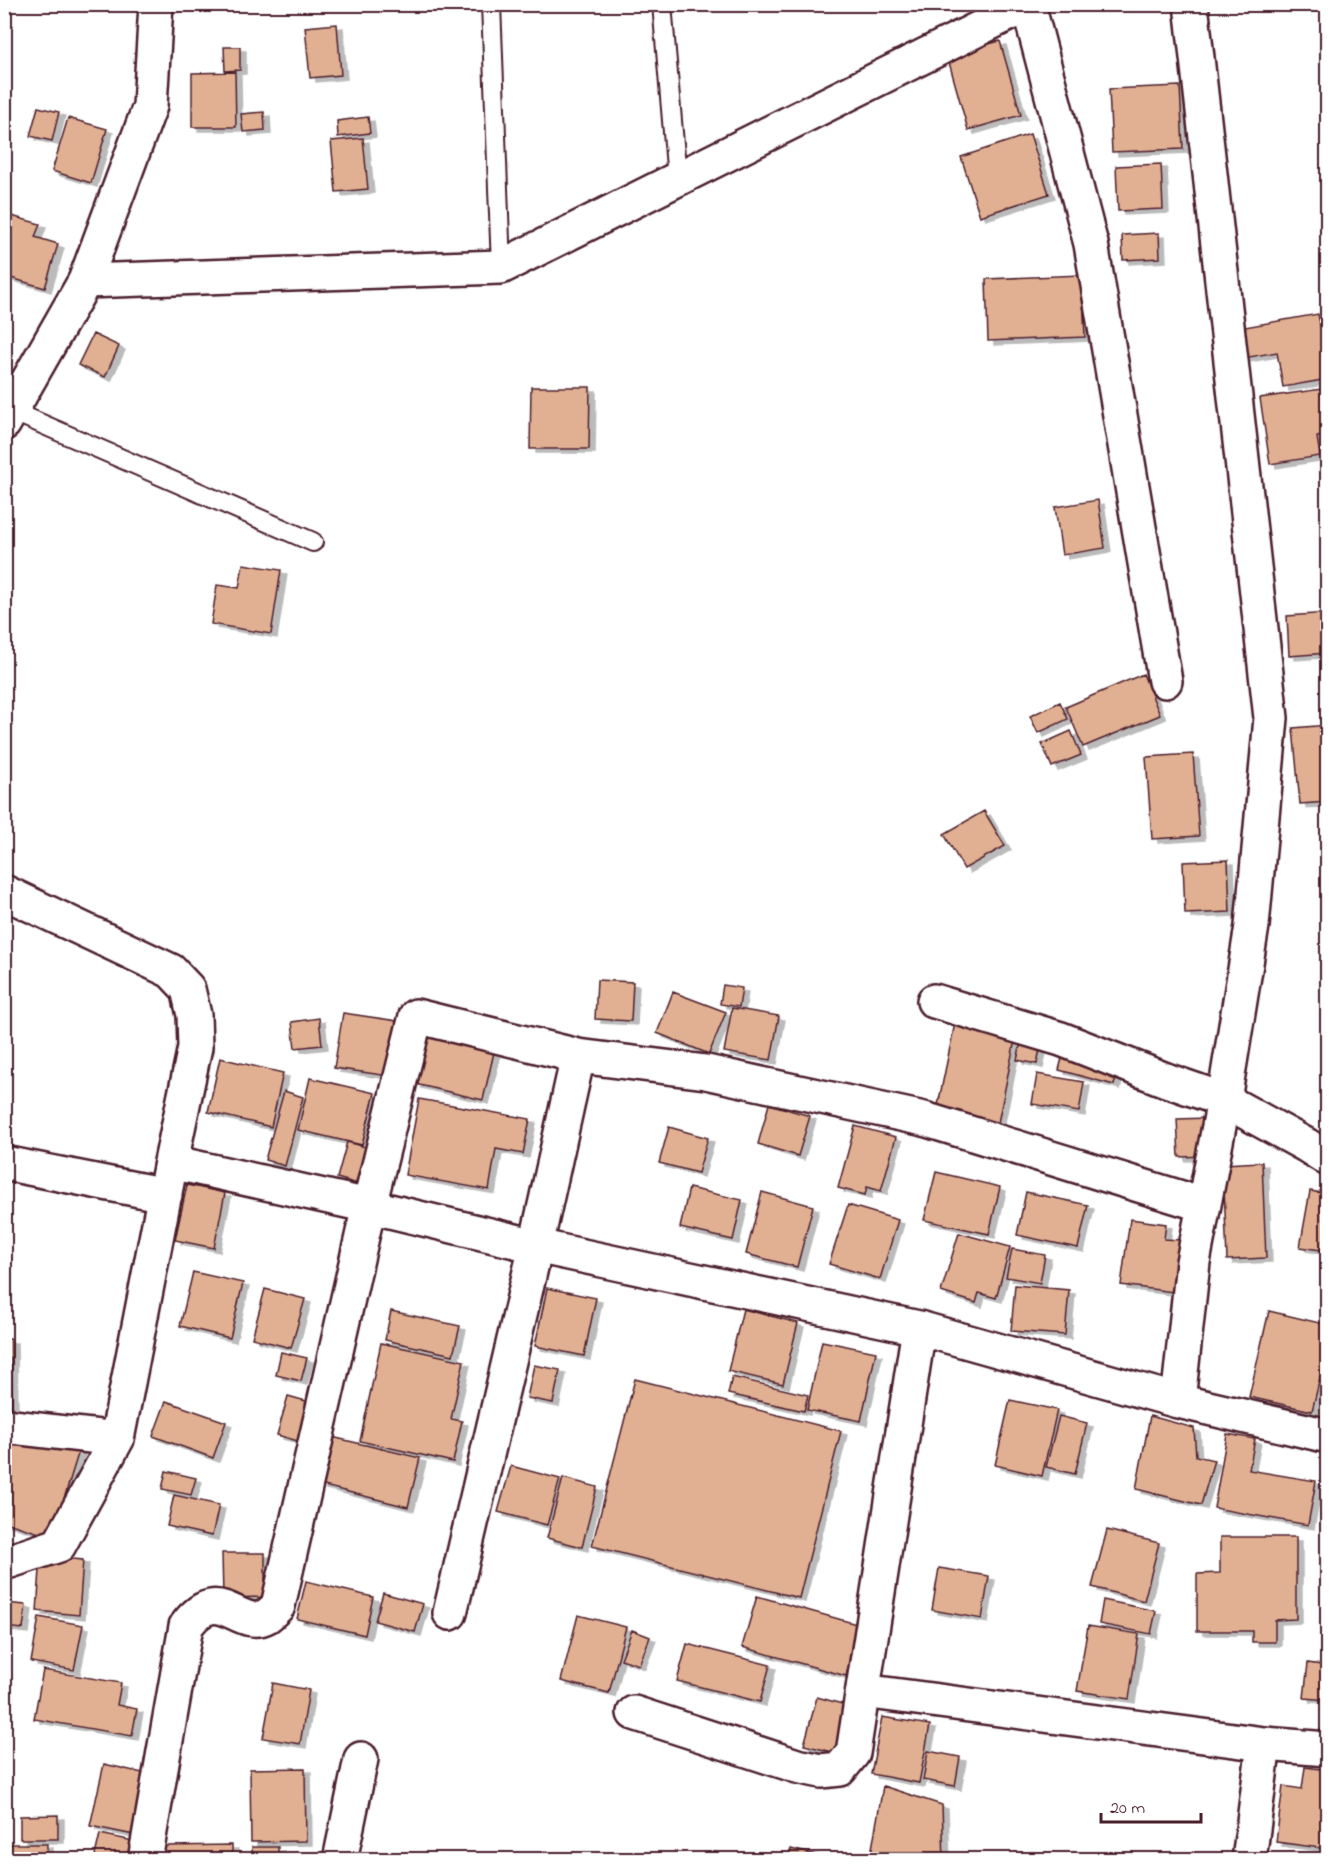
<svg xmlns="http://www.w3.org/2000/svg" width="1332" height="1864" viewBox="0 0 1332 1864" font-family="'Indie Flower',sans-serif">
	<defs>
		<filter id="shadow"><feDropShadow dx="6" dy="4" stdDeviation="0" flood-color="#0004"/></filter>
	</defs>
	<rect width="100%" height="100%" fill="#fff"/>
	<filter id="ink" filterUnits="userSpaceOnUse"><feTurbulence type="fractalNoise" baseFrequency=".0167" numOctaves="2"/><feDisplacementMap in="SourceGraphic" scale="12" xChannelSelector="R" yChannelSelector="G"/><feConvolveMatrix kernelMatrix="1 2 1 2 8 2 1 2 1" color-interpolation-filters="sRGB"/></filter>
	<g filter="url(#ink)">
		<path fill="#e1b093" stroke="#4a1f2b" stroke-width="1.5" filter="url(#shadow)" d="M337,24L341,75L310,78L305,27Z
			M1000,41L1021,115L968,130L947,55Z
			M224,47H240V70L225,71Z
			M235,72L236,127H192V73Z
			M1180,86L1183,149L1112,152L1109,89Z
			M38,107L59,112L52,141L30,136Z
			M264,112L265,130L243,132L241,114Z
			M368,117L370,133L338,137L337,121Z
			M68,118L107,129L91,183L52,171Z
			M1030,134L1049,194L980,216L961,157Z
			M363,138L368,189L336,192L331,141Z
			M1161,164L1163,209L1118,211L1116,166Z
			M8,215L40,224L35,237L58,244L45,288L4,276V228Z
			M1159,233L1160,258L1123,260L1122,235Z
			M1082,275L1085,337L988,341L986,279Z
			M1318,314L1328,367V379L1283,387L1277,352L1244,358L1239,328Z
			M93,334L119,346L105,377L78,365Z
			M531,387H590L589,449H530Z
			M1328,388V435L1317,437L1320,456L1270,464L1260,398Z
			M1098,500L1105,548L1062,555L1055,507Z
			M243,564L281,570L271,634L211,624L217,585L239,588Z
			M1328,613V653L1289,656L1287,616Z
			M1143,674L1160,715L1083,747L1066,707Z
			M1060,702L1068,719L1038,733L1030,716Z
			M1328,725V802L1300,804L1293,728Z
			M1071,731L1081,755L1052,767L1042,744Z
			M1193,754L1199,836L1152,839L1146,757Z
			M984,811L1005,846L964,869L944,834Z
			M1228,860L1230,912L1185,914L1183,862Z
			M597,980L633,982L631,1021L595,1019Z
			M723,985L742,988L739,1007L720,1004Z
			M673,992L726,1012L709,1054L657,1033Z
			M732,1008L779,1016L771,1060L724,1052Z
			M343,1013L404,1022L396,1077L334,1068Z
			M319,1018L322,1045L295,1048L292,1022Z
			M955,1023L1016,1035L998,1123L937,1110Z
			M427,1033L495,1048L483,1100L415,1084Z
			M1023,1035L1042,1039L1037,1064L1017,1060Z
			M1064,1050L1120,1065L1114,1085L1059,1070Z
			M220,1058L283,1073L271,1127L208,1112Z
			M1037,1074L1084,1082L1079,1112L1032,1104Z
			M310,1078L375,1093L362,1145L298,1130Z
			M284,1091L303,1097L285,1166L265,1160Z
			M419,1099L530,1119L523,1154L496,1149L489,1190L405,1175Z
			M769,1104L810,1116L798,1156L758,1144Z
			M1208,1118L1209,1156L1179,1157L1177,1119Z
			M855,1126L896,1137L881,1191L867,1187L865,1195L838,1188Z
			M669,1127L708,1138L698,1173L659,1163Z
			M347,1142L377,1150L368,1187L337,1178Z
			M1262,1162L1266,1258L1227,1260L1223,1164Z
			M936,1172L1000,1187L989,1234L924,1220Z
			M187,1185L225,1193L214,1248L175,1240Z
			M689,1188L742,1200L733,1240L680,1228Z
			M1310,1191L1328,1194V1251L1300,1247Z
			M762,1192L813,1206L797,1267L746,1254Z
			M1026,1192L1088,1205L1078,1248L1017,1235Z
			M848,1205L898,1220L880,1279L829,1264Z
			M1130,1219L1166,1224L1164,1239L1180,1240L1173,1292L1121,1285Z
			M959,1233L1010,1247L996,1298L979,1293L976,1303L941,1292Z
			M1012,1249L1045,1255L1040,1283L1006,1277Z
			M193,1272L243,1283L230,1338L180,1326Z
			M1015,1285L1069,1290L1065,1335L1011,1331Z
			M547,1288L596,1298L584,1356L535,1346Z
			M265,1289L305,1299L291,1348L252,1338Z
			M743,1309L798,1323L783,1384L728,1371Z
			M391,1311L460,1326L453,1355L385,1340Z
			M1269,1311L1328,1325V1345L1312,1411L1249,1397Z
			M4,1339H11L12,1411H4Z
			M822,1341L876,1352L861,1421L807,1410Z
			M381,1343L464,1361L451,1419L462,1421L453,1462L360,1441Z
			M281,1352L307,1358L301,1381L276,1375Z
			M534,1365L560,1370L553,1403L527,1398Z
			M732,1377L808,1395L804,1411L728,1394Z
			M635,1379L841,1431L799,1598L592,1546Z
			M288,1396L313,1403L301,1442L277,1435Z
			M1010,1400L1057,1410L1042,1476L995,1465Z
			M166,1401L226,1422L213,1458L153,1436Z
			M1059,1416L1087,1423L1075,1474L1046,1467Z
			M1150,1416L1194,1428L1196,1456L1214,1460L1201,1505L1136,1489Z
			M4,1428L79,1451L52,1537L4,1522Z
			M1227,1434L1255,1439L1249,1470L1316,1481L1308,1525L1214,1508Z
			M332,1437L420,1458L408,1507L320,1485Z
			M511,1466L560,1479L547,1525L498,1512Z
			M166,1471L196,1478L191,1495L162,1489Z
			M563,1478L597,1487L582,1547L547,1538Z
			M174,1495L219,1505L212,1536L167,1526Z
			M1107,1530L1159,1543L1144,1601L1092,1587Z
			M1220,1537H1296V1619L1275,1620V1642H1252V1631H1197V1574L1220,1573Z
			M222,1553H265V1597L223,1598Z
			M41,1556L83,1560L79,1615L37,1611Z
			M939,1568L989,1576L982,1619L932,1610Z
			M306,1581L373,1597L365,1635L297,1619Z
			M383,1593L423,1604L415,1632L375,1621Z
			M757,1596L860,1625L846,1676L742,1647Z
			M1103,1600L1156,1611L1151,1634L1099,1624Z
			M4,1603L26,1605L23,1629L4,1627Z
			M578,1615L626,1627L609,1693L561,1681Z
			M39,1617L83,1625L74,1670L31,1662Z
			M1088,1626L1139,1634L1129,1699L1077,1691Z
			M632,1630L650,1637L639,1665L621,1659Z
			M687,1644L770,1665L760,1702L677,1681Z
			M1308,1663L1328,1666V1700L1304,1698Z
			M43,1670L121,1683L117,1705L137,1709L132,1736L34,1719Z
			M273,1683L309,1690L300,1744L263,1738Z
			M817,1697L853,1707L841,1754L804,1745Z
			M882,1717L930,1725L919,1783L871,1774Z
			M928,1751L960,1757L955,1786L923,1780Z
			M104,1764L147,1774L134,1835L90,1826Z
			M1305,1767L1328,1770V1849L1276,1842L1283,1786L1302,1789Z
			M305,1768L306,1841L251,1842L250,1769Z
			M883,1786L942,1805L944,1860H870Z
			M58,1815V1839H20V1816Z
			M100,1834L143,1843L139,1860H94Z
			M4,1844H47V1860H4Z
			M232,1845V1860H165V1846Z
			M252,1847H278V1860H252Z
			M791,1849L829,1858V1860H789Z"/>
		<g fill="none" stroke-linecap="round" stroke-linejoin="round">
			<g stroke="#4a1f2b" stroke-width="22">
				<path id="lane" d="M491,4L501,267
					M662,4L677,179
					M12,411L313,542"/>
			</g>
			<g stroke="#4a1f2b" stroke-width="38">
				<path id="street" d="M1028,4L1091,244L1165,681
					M85,281L150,106L156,4
					M4,423L85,281L501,267L1028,4
					M4,892L171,971L188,989L194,1015L195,1047L171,1162L117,1439L59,1545L4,1563
					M934,1001L1061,1039L1166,1080L1224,1100L1306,1145L1328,1159
					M171,1162L369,1206L536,1246L919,1328L1178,1401L1328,1436
					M4,1163L165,1195
					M1178,1401L1193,1262L1224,1100L1252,926L1271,718L1191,4
					M4,1426L117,1439
					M450,1613L536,1246L578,1056L706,1072L924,1119L1204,1205
					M863,1691L1264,1744L1328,1749
					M634,1713L797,1766L821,1771L840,1769L853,1753L919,1328
					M145,1860L186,1626C220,1580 238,1632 267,1616C271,1613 275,1609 278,1606L369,1206L416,1016L578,1056
					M340,1860L361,1759
					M1249,1860L1264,1744"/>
			</g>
			<use href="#lane" stroke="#fff" stroke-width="18"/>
			<use href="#street" stroke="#fff" stroke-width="33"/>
		</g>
	</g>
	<rect width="1332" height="1864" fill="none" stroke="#fff" stroke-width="24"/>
	<rect x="12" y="12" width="1308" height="1840" fill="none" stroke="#4a1f2b" stroke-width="2" filter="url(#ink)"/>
	<path d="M1101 1813v9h100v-9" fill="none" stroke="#4a1f2b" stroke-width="3"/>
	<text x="1110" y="1813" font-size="18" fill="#4a1f2b" stroke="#ffffff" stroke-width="4.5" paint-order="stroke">20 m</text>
</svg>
